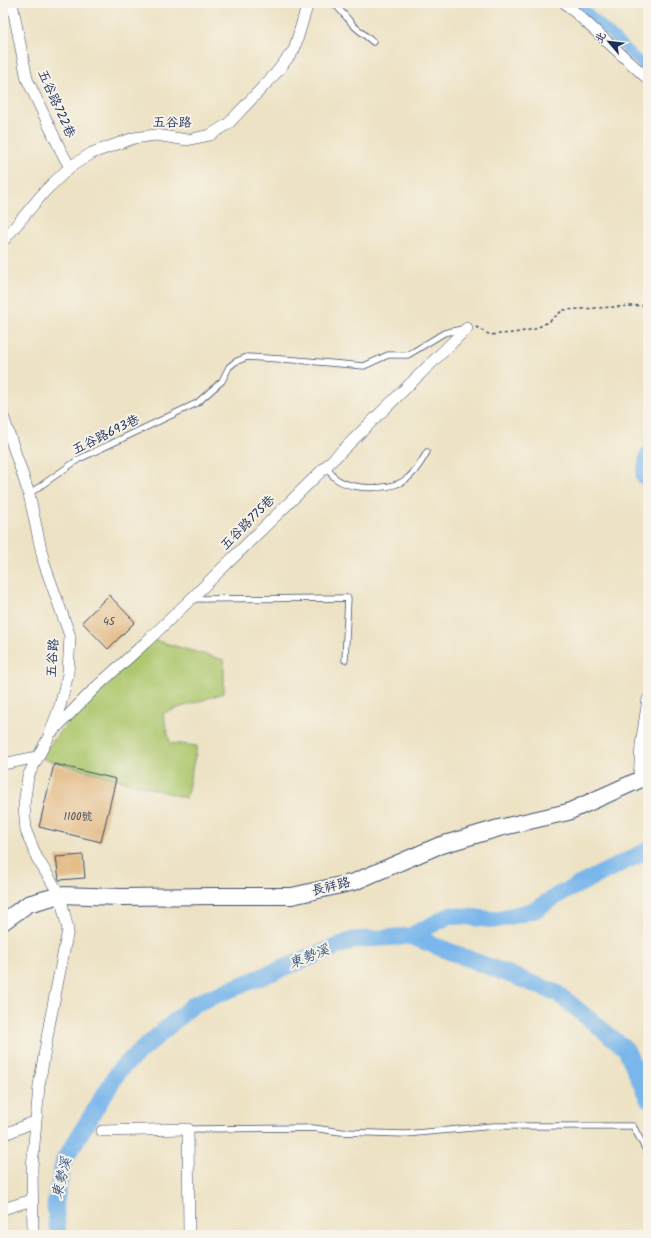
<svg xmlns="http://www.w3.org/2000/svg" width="651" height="1238" viewBox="0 0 651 1238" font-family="Kalam,'LXGW WenKai TC',sans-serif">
	<rect width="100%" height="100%" fill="#f7f3e8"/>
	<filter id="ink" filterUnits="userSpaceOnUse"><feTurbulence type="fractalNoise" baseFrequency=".025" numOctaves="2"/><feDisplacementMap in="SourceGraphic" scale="8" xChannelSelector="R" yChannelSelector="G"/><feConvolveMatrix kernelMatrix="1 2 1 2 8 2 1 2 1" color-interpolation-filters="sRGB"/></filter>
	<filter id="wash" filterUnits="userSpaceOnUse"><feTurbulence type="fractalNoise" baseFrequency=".012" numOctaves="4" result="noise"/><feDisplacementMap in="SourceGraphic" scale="16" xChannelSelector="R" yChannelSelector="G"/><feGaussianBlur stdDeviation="0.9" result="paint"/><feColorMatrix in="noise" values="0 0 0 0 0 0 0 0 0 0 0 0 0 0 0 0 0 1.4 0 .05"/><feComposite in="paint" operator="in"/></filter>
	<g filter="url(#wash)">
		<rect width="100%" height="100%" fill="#ede2c4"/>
		<path fill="#aec86e" stroke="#647c66" d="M150,639L224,660V693L163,713L170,743L197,746L186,798L40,758L61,730Z"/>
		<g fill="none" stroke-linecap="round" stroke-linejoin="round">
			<path stroke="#78b6eb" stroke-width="10" d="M578,3L648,70"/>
			<path stroke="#78b6eb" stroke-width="17" d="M648,455L644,476L648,479
				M410,936L451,915L495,920L535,910L556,896L648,850
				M58,1235L55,1205L64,1160L120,1069L194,1004L353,940L410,936L557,993L626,1049L648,1099"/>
		</g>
		<g id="blocks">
			<path fill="#e3bb87" d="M109,595L135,622L108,649L82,622Z
				M54,764L116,779L101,842L39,827Z
				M83,855L85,878L59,880L56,857Z"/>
		</g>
	</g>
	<g filter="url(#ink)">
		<use href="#blocks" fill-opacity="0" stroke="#3a4a6d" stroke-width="1"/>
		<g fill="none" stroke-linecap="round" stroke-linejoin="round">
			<g stroke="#3a4a6d" stroke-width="7">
				<path id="lane" d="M334,3L354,26L373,42
					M326,466C329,469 332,475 335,478C352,491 394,491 409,477C417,470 422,461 427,452
					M29,494L79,459L197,403L222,381L229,367L235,362L247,357L296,360L364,366L388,355H408L444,333L462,329
					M191,599L348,598L345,660
					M188,1129L313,1128L341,1132L405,1134L494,1126H633L648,1154"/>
			</g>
			<g stroke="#3a4a6d" stroke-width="12">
				<path id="street" d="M12,3L27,79L62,153L70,167
					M565,3L648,79
					M3,241L45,191L70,167L92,153L134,138L156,135L187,140L210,135L228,124L276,73L294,50L308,3
					M3,416L29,494L44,563L70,636L68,674L60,706L49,736L28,776L24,805L26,831L37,858L60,895L68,930L49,1026L39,1086L32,1168L33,1235
					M52,732L94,689L145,643L191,599L467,328
					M3,764L37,757
					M639,780L641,745L648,699
					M102,1131L188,1129L189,1235
					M3,1135L36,1121
					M3,1209L32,1200"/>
			</g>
			<g stroke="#3a4a6d" stroke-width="18">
				<path id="secondary" d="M3,922L28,904L60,895L121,897L217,896H292L354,882L438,846L499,828L568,812L648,776"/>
			</g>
			<path stroke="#3a4a6d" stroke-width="1.5" stroke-dasharray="3 3" stroke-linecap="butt" d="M476,327L490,335L514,333L535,329L550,321L563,310L648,305"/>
			<use href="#lane" stroke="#fff" stroke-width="5.5"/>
			<use href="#street" stroke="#fff" stroke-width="11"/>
			<use href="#secondary" stroke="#fff" stroke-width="16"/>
		</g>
	</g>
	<g text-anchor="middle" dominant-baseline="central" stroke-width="4" stroke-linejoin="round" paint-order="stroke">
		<g font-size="11" fill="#4d5268">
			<text x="109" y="622">45</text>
			<text x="78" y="817">1100號</text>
		</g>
		<g font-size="13" fill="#1b2f5e" stroke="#f7f3e8">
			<text transform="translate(56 104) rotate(66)">五谷路722巷</text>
			<text transform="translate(172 123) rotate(1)">五谷路</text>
			<text transform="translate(106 435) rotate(-26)">五谷路693巷</text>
			<text transform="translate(248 523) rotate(-45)">五谷路775巷</text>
			<text transform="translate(53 658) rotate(-86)">五谷路</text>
			<text transform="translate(331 887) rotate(-14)">長祥路</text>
		</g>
		<g font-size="14" font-style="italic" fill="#375888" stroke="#f7f3e8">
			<text transform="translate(309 957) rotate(-22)">東勢溪</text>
			<text transform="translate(62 1178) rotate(-76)">東勢溪</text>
		</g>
	</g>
	<rect width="651" height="1238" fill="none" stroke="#f7f3e8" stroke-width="16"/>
	<g transform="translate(609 42) rotate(298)" stroke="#f7f3e8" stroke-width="3" paint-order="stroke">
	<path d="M0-3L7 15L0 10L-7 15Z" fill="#1b2f5e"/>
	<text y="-6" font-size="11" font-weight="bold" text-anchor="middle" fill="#1b2f5e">北</text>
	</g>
</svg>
